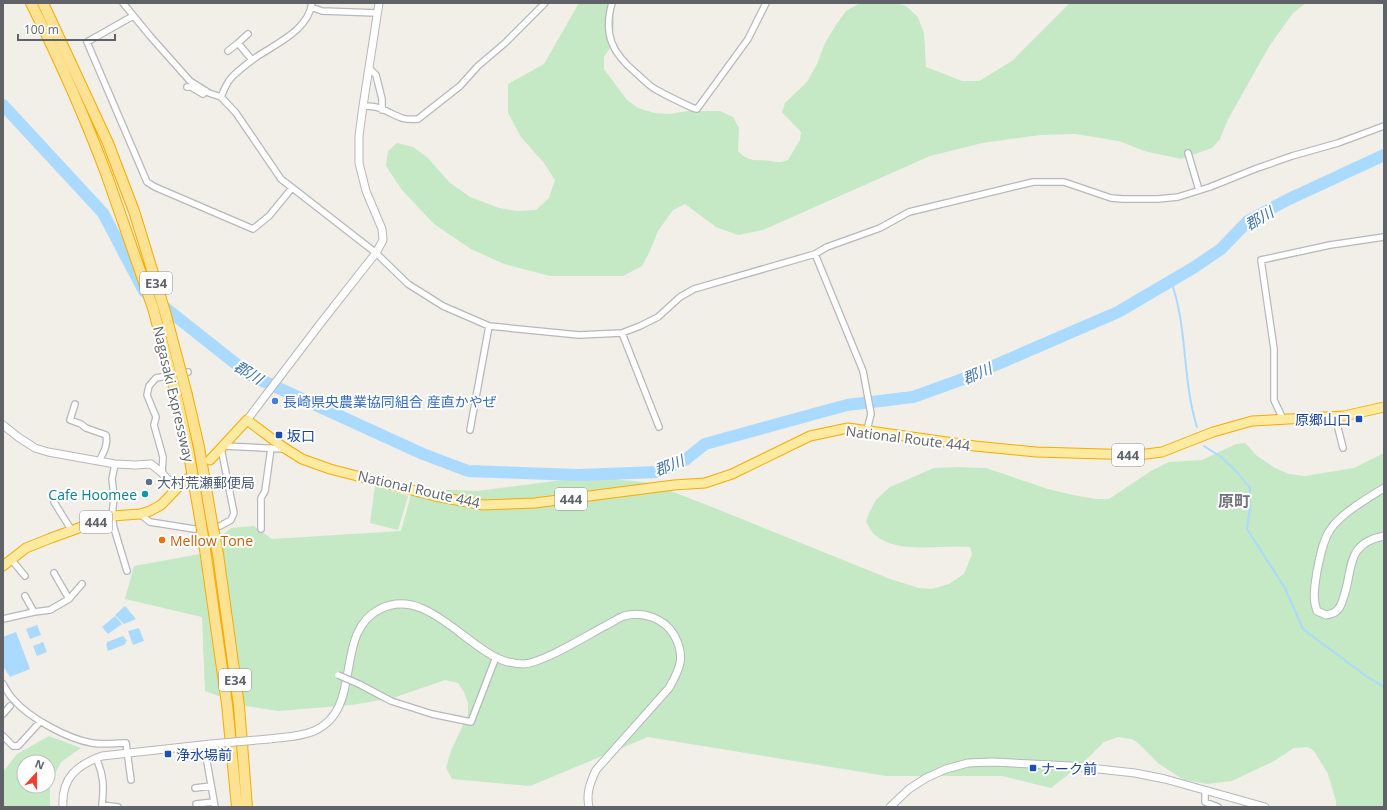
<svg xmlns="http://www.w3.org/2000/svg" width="1387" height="810" viewBox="0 0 1387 810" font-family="'Open Sans','Noto Sans JP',sans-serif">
	<rect width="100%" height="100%" fill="#f1efe8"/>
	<path fill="#c5e8c5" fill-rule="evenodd" d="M579,3H609L613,6L614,23L612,45L604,57V69L627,100L638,108L654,113L670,114L688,111H720L733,117L739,128L738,151C750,163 754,159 770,161C778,162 780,163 788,160L800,140L801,132L782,112L785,103L807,82L817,64L825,43L836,25L846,11L860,3H897L906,6L918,17L924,34L926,67L962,81H979L1012,61L1070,3H1306L1293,13L1270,45L1227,121L1220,139L1212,148L1181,159L1144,151L1119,141L1075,134L1040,135L982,143L930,156L763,230L738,235L716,227L685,204L673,210L658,231L649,253L642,266L623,276H550L504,264L471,249L434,224L402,190L386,166L388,151L397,143L413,147L427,157L449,182L470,197L499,208L517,211L536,210L549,198L555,180L544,163L521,137L508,113V84L544,64Z
		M1245,443L1257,456L1275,468L1289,474L1305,476L1354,468L1384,453V807H1336V801L1328,774L1314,751L1308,747L1294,748L1274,761L1232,781L1207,784L1184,780L1159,764L1138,743L1132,739L1118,737L1104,742L1083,763L1051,788L1002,776H886L648,737L530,786L452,779L446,768L451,751L468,714V703L464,692L458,683L445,680L393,698L351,705L278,711L246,706L205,691L202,617L125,599L134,566L200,554L231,528L254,526L272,539L401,531L413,488L477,491L571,479H614L650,483L717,509L890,579L919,588L932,589L949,584L964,574L972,554L970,547C941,544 898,555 875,535C871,532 869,526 866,522L869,513L876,500L890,487L934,468L959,467L986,468L1048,489L1073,495L1096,499H1109L1151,471L1169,462L1202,460L1236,444Z
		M375,486L408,496L398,530L370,523Z
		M49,736L81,748L61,762L50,784V807H3V772L17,754ZM24,762H48V786H24Z"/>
	<path fill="#aadaff" d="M125,606L136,619L124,624L115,615Z
		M115,616L122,624L108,634L102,627Z
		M37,625L41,635L30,639L26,629Z
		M139,628L144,641L133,645L128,631Z
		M16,632L30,669L10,677L3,666V637Z
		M123,636L127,641L125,642L126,644L108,651L106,644H107V642Z
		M43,642L47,652L37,656L33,646Z"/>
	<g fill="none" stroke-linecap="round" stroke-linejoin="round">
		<path stroke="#aadaff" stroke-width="2" d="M1171,281C1188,328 1182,380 1197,427
			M1204,446L1221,457L1238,473L1250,488V507L1247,529L1285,588L1303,629L1366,676L1384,687"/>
		<path stroke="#aadaff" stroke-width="12" d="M3,105L103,213L144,291L250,375L423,454L468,471L578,475L658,472L685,460L705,444L847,405L913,397L963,379L1118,312L1193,268L1221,249L1248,221L1287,200L1384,155"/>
		<g stroke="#b5b8bc" stroke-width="8">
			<path id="minor" d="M123,3L150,36L190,81L209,93L221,97L236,113L281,179L376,253L408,284L443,306L489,326L579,335L622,333L640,326L658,317L680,297L694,289L815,254L827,247L880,228L909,212L1033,182H1064L1111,198L1123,199H1158L1178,197L1210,187L1255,169L1292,156L1338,143L1384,126
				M612,3C603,34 612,53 636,73C642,78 648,85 655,89C667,96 680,102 693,108L697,109L748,39L766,3
				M311,7L322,11L377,13
				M133,16L87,42L147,182L155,187L253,229L269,216L292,188
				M248,34L238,43L252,60
				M228,51L238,43
				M369,68L376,75L382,99V110
				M187,87H191L203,94L206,91
				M221,97C224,90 227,81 233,76C240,69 248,63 255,58C275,44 308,31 312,3
				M363,106C368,106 374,106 379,108C396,114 399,121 418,119L460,86L478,66L505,43L545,3
				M1188,153L1199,190
				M815,254L863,371L871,414L867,430
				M622,333L659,427
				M75,404L70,420L81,424L86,428L106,435C108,445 104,452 99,461
				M1335,416L1343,448
				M1283,419L1274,400V349L1261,260L1330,245L1384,237
				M470,430L489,326
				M223,446L285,449
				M115,464L112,479L114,497L112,516L114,528L127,571
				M162,473L163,457L154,425L156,417L147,395L149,386L156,378L188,372
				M54,502L72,531
				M140,514L150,522L194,529L220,526L231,520L234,513L221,448
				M261,529V498L265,491L271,448
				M11,559L25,576
				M54,573L69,599
				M25,596L34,612L50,610L69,599L82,584
				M3,619L34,612
				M3,684C6,689 9,695 13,699C29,718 68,739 92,743C103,745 115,743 126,743L131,780
				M359,684L391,701L432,714L471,722L496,657
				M3,714L10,706
				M3,736L13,746H18L40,722
				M204,745L215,807
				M96,758C104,775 104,787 102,805L118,807
				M195,788L211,786
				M1205,790V802L1218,807
				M196,804L214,802"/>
		</g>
		<g stroke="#b5b8bc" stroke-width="9">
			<path id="tertiary" d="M247,420L320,324L364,268L376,253L383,240L382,229L366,191L359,163V136L363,106L379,3
				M3,425L18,437L35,448L48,452L115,464L135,465L151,464L162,473L176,489
				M1384,488C1368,498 1340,514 1330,530C1322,542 1320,558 1317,571C1315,585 1312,598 1317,611L1326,615C1329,614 1333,614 1335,612C1339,610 1342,603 1343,599C1354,570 1344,544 1384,536
				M269,739C284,737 300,737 314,731C365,709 332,633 380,609C427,585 467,651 508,662C513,663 519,664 523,664C543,663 586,636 605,626C611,623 618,618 624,616C643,611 664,618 674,635C686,656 680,669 669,688L596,770C590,783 586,793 589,807
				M63,807C61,778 77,765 102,756L211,744
				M890,807L909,789L926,778L946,769L968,763L992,762L1071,766L1135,773L1165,779L1265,807"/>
		</g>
		<g stroke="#f9ab00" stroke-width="11">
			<path id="trunk" d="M210,460L247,420L283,447L302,459L330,469L435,496L483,505L535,503L674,485L705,483L732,474L810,436L848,428L975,446L1036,452L1138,455L1162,452L1213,432L1252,421L1344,416L1384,407
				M3,566L26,548L51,538L112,516L140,514L150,511L161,505L186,479"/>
		</g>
		<g stroke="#f9ab00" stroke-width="12">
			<path id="motorway" d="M31,3C59,59 85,117 107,176
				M43,3L108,143L119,172
				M176,394L188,449L201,524
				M187,395L199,447L212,523
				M218,554L239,706L247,807
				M206,556L227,704L237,807"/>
		</g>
		<use href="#minor" stroke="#fff" stroke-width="5.5"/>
		<use href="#tertiary" stroke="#fff" stroke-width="7"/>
		<use href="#trunk" stroke="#feeaa1" stroke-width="9"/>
		<use href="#motorway" stroke="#fde293" stroke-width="10"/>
		<g stroke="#b5b8bc" stroke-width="8" stroke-linecap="butt">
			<path id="minor-bridge" d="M338,675L359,684"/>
		</g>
		<g stroke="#b5b8bc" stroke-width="9" stroke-linecap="butt">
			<path id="tertiary-bridge" d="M211,744L269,739"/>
		</g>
		<g stroke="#f9ab00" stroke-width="12" stroke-linecap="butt">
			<path id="motorway-bridge" d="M119,172L134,211L165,312L187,395
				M107,176L153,308L176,394
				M212,523L218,554
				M201,524L206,556"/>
		</g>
		<use href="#minor-bridge" stroke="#fff" stroke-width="5.5"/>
		<use href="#tertiary-bridge" stroke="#fff" stroke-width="7"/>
		<use href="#motorway-bridge" stroke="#fde293" stroke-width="10"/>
	</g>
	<circle fill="#3f7fe0" stroke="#fff" stroke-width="1.5" cx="275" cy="401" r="4"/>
	<g fill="#1a4fb4" stroke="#fff" stroke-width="1.5">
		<rect x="1355" y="415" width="8" height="8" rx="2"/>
		<rect x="275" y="431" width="8" height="8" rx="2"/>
		<rect x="164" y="750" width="8" height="8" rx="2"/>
		<rect x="1029" y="764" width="8" height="8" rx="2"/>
	</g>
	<circle fill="#5c6f8a" stroke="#fff" stroke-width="1.5" cx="149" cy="482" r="4"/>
	<circle fill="#0f9aa8" stroke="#fff" stroke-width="1.5" cx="145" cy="494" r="4"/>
	<circle fill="#e8710a" stroke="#fff" stroke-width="1.5" cx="162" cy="540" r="4"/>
	<g text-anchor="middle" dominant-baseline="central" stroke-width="4" stroke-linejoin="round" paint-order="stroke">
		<g fill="#fff" stroke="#8f9295" stroke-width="1">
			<rect x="140" y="272" width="32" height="22" rx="3"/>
			<rect x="1112" y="444" width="32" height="22" rx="3"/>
			<rect x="555" y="488" width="32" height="22" rx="3"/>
			<rect x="80" y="511" width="32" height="22" rx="3"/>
			<rect x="219" y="669" width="32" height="22" rx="3"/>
		</g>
		<g font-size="13" font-weight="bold" fill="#5f6368">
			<text x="156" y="283">E34</text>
			<text x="1128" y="455">444</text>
			<text x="571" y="499">444</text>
			<text x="96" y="522">444</text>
			<text x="235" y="680">E34</text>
		</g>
		<g font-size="14" fill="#5f6368" stroke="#fff">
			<text transform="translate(174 394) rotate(77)">Nagasaki Expressway</text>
			<text transform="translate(908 438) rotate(7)">National Route 444</text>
			<text transform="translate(419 489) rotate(13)">National Route 444</text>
		</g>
		<g font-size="14" fill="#366cbe" stroke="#fff" text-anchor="start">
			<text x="283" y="401">長崎県央農業協同組合 産直かやぜ</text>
		</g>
		<g font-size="14" fill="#164399" stroke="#fff" text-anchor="start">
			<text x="1351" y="419" text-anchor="end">原郷山口</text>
			<text x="287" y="435">坂口</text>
			<text x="176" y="754">浄水場前</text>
			<text x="1041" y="768">ナーク前</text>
		</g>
		<g font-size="14" fill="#4e5e75" stroke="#fff" text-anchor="start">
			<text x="157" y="482">大村荒瀬郵便局</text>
		</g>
		<g font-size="14" fill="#0d838f" stroke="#fff" text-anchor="end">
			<text x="137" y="494">Cafe Hoomee</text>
		</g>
		<g font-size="14" fill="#c56008" stroke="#fff" text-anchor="start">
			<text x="170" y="540">Mellow Tone</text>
		</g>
		<g font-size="15" font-style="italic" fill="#4174aa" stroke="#fff">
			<text transform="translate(1259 218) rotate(-31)">郡川</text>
			<text transform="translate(249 372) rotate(32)">郡川</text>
			<text transform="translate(977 373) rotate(-23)">郡川</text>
			<text transform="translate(669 465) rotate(-22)">郡川</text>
		</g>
		<g font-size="16" font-weight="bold" fill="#70757a" stroke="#fff">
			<text x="1234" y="501">原町</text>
		</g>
	</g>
	<rect width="1387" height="810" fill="none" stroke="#5f6368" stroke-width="8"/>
	<g transform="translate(36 774) rotate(21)"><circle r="19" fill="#ffffff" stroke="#bfc1c3"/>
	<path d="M0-3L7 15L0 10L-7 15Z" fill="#ea4335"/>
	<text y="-6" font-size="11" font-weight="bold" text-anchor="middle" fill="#5f6368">N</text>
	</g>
	<path d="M18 34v6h97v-6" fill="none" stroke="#5f6368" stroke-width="2"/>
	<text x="24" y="34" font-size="12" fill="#5f6368" stroke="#ffffff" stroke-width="3" paint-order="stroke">100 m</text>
</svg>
